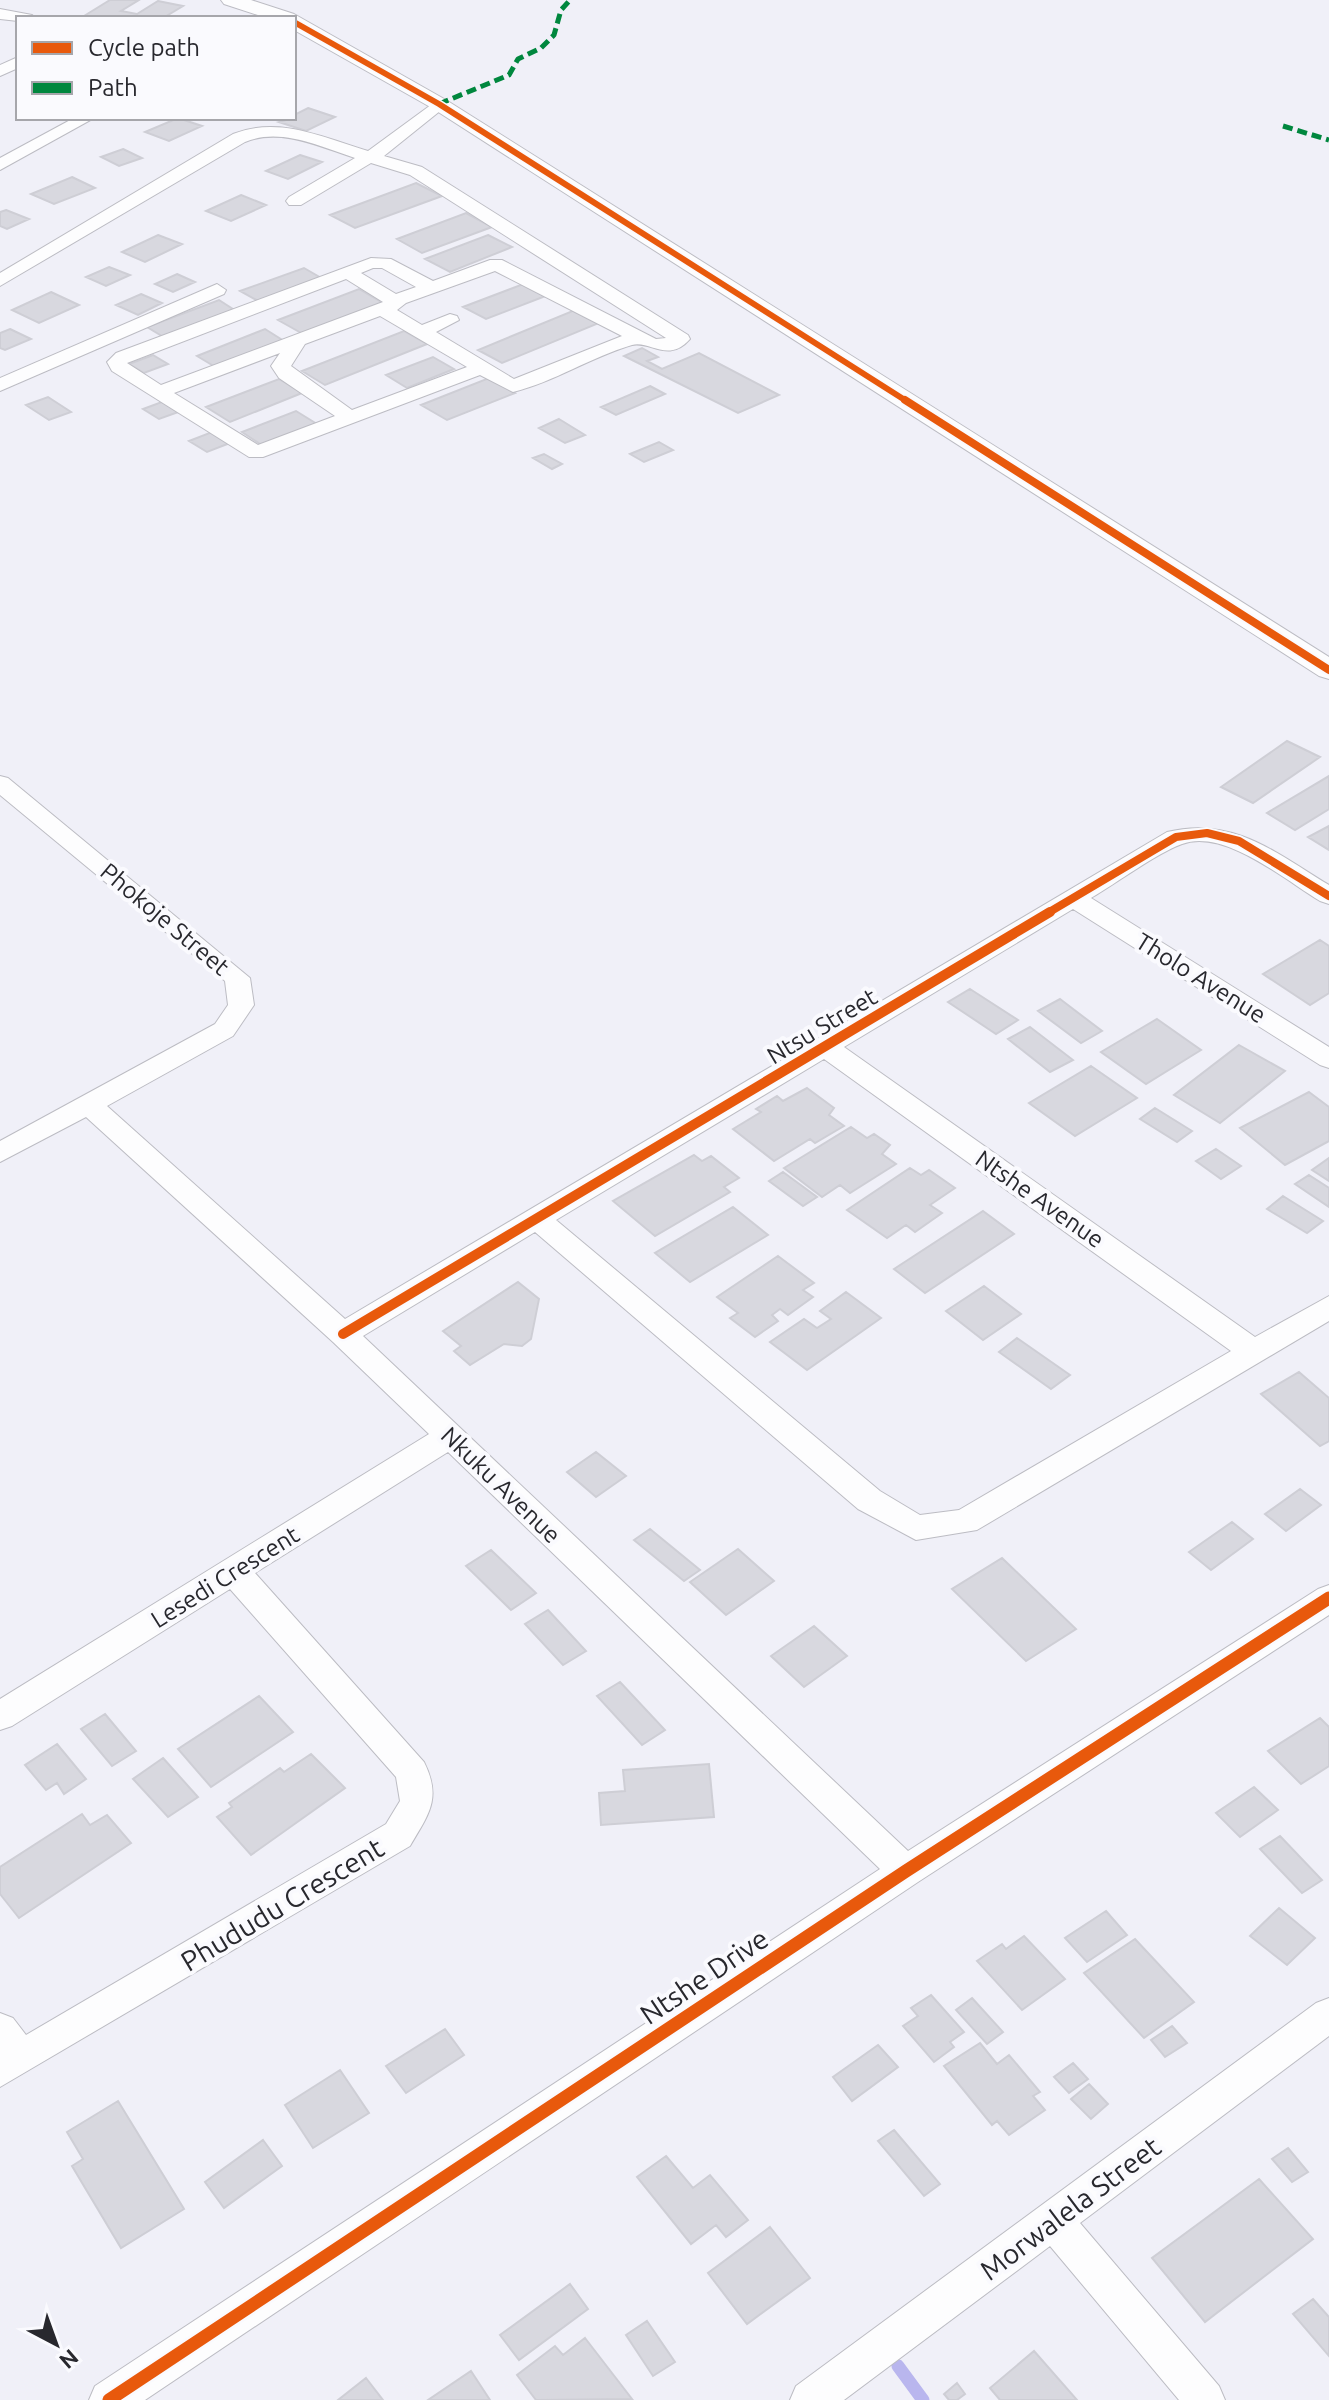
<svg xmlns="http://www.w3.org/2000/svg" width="1329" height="2400" viewBox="0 0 1329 2400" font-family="Ubuntu,sans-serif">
	<rect width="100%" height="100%" fill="#f0f0f8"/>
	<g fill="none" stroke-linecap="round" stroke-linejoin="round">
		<path stroke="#b9b6ee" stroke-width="13" d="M898,2366L923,2400"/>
	</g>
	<path fill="#d8d8df" stroke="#ceced5" stroke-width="2" d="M110,0H139L121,11L137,14L158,1L183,6L163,18L84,16Z
		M308,108L335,117L306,131L279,122L294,118V115Z
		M178,118L202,126L169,141L145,132Z
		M123,149L142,158L119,166L101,157Z
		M300,155L322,162L288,179L266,171Z
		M72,177L95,188L54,204L31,194Z
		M416,183L442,196L355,228L330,215Z
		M241,195L266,205L231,221L206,211Z
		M6,210L29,219L7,229L0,226V212Z
		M466,213L492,227L422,253L397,239Z
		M158,235L182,244L145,262L122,252Z
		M488,235L512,247L450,272L425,259Z
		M109,267L130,275L106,286L86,277Z
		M304,268L323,279L260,302L240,291Z
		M177,274L195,282L173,292L155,284Z
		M526,283L548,295L486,319L463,307Z
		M359,289L383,303L303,334L278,320Z
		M51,292L79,305L39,323L12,310Z
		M141,294L162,303L138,315L116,305Z
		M219,300L236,311L165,338L147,327Z
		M575,310L599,323L502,363L478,350Z
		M10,329L31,339L5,350L0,348V333Z
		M265,329L284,341L217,368L197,356Z
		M404,331L427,344L325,385L302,371Z
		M642,348L658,357L647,361L662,369L699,353L779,395L738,413L624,356Z
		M153,355L168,364L144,373L129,364Z
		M433,357L454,369L407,388L386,375Z
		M489,378L515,393L447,420L421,405Z
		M279,379L302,393L230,422L206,407Z
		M650,386L665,394L616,415L601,407Z
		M48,397L71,412L49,420L26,405Z
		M167,400L184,410L159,419L143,409Z
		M296,411L317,424L263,446L242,432Z
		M559,419L585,435L565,443L539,428Z
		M212,432L230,443L207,452L189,441Z
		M659,442L673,450L644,462L630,454Z
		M544,454L562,464L552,469L533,458Z
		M1287,741L1320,757L1253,803L1221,787Z
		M1329,776V809L1295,830L1267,813Z
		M1329,826V850L1308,837Z
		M1320,940L1329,946V993L1310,1005L1263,974Z
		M970,989L1018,1020L996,1034L948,1002Z
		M1060,999L1102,1031L1081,1043L1038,1011Z
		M1157,1019L1201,1050L1146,1084L1101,1052Z
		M1030,1027L1073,1060L1050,1072L1008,1039Z
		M1239,1045L1285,1071L1220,1123L1174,1095Z
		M1091,1066L1137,1098L1075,1136L1029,1103Z
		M807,1088L834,1108L829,1115L844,1126L815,1143L810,1139L774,1161L733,1129L761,1112L756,1109L777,1096L783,1101Z
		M1309,1092L1329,1107V1141L1285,1165L1240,1128Z
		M1155,1108L1192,1131L1177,1142L1140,1119Z
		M851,1127L867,1138L874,1134L890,1145L882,1154L896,1164L850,1193L840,1185L822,1197L784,1168Z
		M1216,1149L1241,1166L1221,1179L1196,1161Z
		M694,1155L702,1161L711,1156L739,1178L724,1187L730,1192L655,1236L613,1201Z
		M1329,1158V1181L1312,1170Z
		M910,1168L921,1175L929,1170L955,1188L930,1205L942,1213L915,1232L906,1225L887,1238L847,1210Z
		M783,1172L817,1197L803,1206L769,1181Z
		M1309,1175L1329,1188V1207L1295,1184Z
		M1283,1196L1323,1221L1307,1233L1267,1209Z
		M733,1207L768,1235L690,1282L655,1253Z
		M983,1211L1014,1234L925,1293L894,1269Z
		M778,1256L814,1283L803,1290L813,1297L788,1315L780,1309L772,1315L778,1321L755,1337L730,1318L738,1313L717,1297Z
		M518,1282L539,1299L531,1339L522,1346L504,1344L470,1365L454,1351L461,1346L443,1331Z
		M984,1286L1021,1314L983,1340L946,1311Z
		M846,1292L881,1318L807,1370L770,1342L804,1319L817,1328L831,1319L820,1311Z
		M1017,1338L1070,1375L1051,1389L999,1352Z
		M1299,1372L1329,1398V1441L1320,1446L1261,1394Z
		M596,1452L626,1476L596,1497L567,1472Z
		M1300,1489L1321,1505L1286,1531L1265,1514Z
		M1232,1522L1253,1539L1211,1570L1189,1552Z
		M650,1529L700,1570L684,1581L634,1540Z
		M738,1549L774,1581L726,1615L690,1582Z
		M491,1550L536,1593L511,1610L466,1566Z
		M1002,1558L1076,1629L1026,1661L952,1589Z
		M548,1610L586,1651L563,1665L525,1624Z
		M814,1626L847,1656L804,1687L771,1656Z
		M620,1682L665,1730L642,1745L597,1696Z
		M259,1696L293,1732L211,1787L178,1749Z
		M105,1714L136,1751L112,1766L81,1729Z
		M1320,1718L1329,1727V1766L1301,1784L1268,1751Z
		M57,1744L86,1779L64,1794L57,1783L46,1790L25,1765Z
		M311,1754L345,1788L251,1855L217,1817L232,1807L229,1803L280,1768L284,1772Z
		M163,1758L198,1797L168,1817L133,1779Z
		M709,1764L714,1817L601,1825L599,1793L625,1791L623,1770Z
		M1254,1787L1278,1810L1240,1837L1216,1813Z
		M82,1814L90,1825L107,1815L131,1843L19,1918L0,1894V1867Z
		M1280,1836L1322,1880L1302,1893L1260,1849Z
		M1279,1908L1315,1938L1287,1965L1250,1936Z
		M1106,1911L1127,1935L1087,1962L1065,1938Z
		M1024,1936L1065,1979L1022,2010L977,1961L1002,1944L1006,1949Z
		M1135,1939L1194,2002L1144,2038L1084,1973Z
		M931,1995L964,2032L950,2042L954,2047L934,2062L903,2026L918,2016L911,2008Z
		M972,1998L1003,2032L987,2044L956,2010Z
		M1172,2026L1187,2043L1165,2057L1151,2040Z
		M445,2029L464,2055L406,2093L386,2066Z
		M980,2043L997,2064L1009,2055L1040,2092L1033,2096L1045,2110L1009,2135L997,2121L992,2125L944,2066Z
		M878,2045L898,2067L852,2101L833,2077Z
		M1073,2063L1088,2079L1069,2093L1054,2077Z
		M340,2070L369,2113L313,2148L285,2105Z
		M1089,2084L1108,2104L1091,2119L1071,2099Z
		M118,2101L184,2209L121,2248L72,2166L83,2159L67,2132Z
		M894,2130L940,2184L924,2196L878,2141Z
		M263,2140L282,2166L224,2208L205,2182Z
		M1288,2148L1308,2172L1292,2182L1272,2159Z
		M666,2156L693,2188L710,2175L748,2220L726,2237L716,2225L691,2244L637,2177Z
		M1259,2179L1313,2239L1205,2322L1152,2258Z
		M770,2227L810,2278L747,2324L708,2273Z
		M570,2284L588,2309L519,2360L500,2335Z
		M1313,2299L1329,2317V2356L1293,2314Z
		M647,2321L675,2362L653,2376L626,2335Z
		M585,2338L632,2399L536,2400L517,2375L555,2346L563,2355Z
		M1034,2351L1077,2400H1000L990,2388Z
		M471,2371L490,2400H428Z
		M366,2378L383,2400H338Z
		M957,2383L965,2394L957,2400H949L944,2394Z"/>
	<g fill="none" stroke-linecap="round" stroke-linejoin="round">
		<g stroke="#bcbcc3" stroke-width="2">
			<path id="minor" d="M0,9L32,15L35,18H18V21L0,19Z
				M18,57V68L0,76V65Z
				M439,99L447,104L445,107L384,156L422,167L688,335L690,339C668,364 650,340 632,345C591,357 554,382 513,392L480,375L263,457H249L112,371L107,362L116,353L371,258L391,259L433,281L490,260H502L656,339L666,338L410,175L371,163L301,205H289L286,201L289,197L355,158C320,147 281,127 245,142L0,286V273L233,134C279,116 322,137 368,151ZM373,268H382L416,287L396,294L361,273ZM495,271L622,336L514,379L436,332L459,320L457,316L450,314L422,325L397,310L406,303ZM346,279L383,302L161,385L127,363ZM380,316L467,367L352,410L291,366L305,344ZM280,353L271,366L279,378L335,416L258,445L174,393Z
				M74,118H94L0,170V158Z
				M217,284L226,290L224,294L0,391V378Z
				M0,776L8,778L250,978L254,1005L233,1036L107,1106L345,1319L1167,832C1233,816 1276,853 1329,885V904L1320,901C1285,880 1224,828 1182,844C1155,854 1117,883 1091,898L1329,1047V1068L1320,1065L1073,909L844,1047L1255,1337L1329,1296V1321L977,1530L916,1540L858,1509L535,1232L363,1336L908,1851L1318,1589L1329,1585V1615L918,1882L145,2400H89L95,2386L880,1869L448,1452L255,1573L424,1762C442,1798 429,1814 410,1846L0,2087V2013L13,2018L26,2035L386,1824L400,1801L396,1777L230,1589L12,1726L0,1730V1699L429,1434L333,1342L86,1117L0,1162V1141L215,1024L228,1005L225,981L0,795ZM824,1059L1231,1351L959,1510L920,1515L880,1491L556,1220Z
				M1329,1998V2036L1080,2223L1219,2386L1225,2400H1179L1050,2246L844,2400H790L796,2386L1316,2003Z"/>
		</g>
		<g stroke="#bcbcc3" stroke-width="2">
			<path id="tertiary" d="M221,0H251L294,14L446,100L1329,657V679L1319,676L432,108L294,30V18H267L224,4Z"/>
		</g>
		<use href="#minor" fill="#fdfdfe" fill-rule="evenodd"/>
		<use href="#tertiary" fill="#fdfdfe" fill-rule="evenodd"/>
		<path stroke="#00873e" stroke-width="5" stroke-dasharray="10 5" stroke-linecap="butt" d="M439,104L509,75L518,59L541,48L554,35L561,10L570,0
			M1283,126L1329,140"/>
		<g stroke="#fafafe" stroke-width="9">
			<path id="cycleway-far3" d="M294,22L439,104L908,402"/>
		</g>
		<g stroke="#fafafe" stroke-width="12">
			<path id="cycleway-far2" d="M905,400L1329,670
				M1046,914L1176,837L1207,833L1239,841L1329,896"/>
		</g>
		<g stroke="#fafafe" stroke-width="15">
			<path id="cycleway-far1" d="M343,1334L1050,912"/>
		</g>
		<g stroke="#fafafe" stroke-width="18">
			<path id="cycleway" d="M109,2400L906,1871L1329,1598"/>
		</g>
		<use href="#cycleway-far3" stroke="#e8590c" stroke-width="6"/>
		<use href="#cycleway-far2" stroke="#e8590c" stroke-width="8"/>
		<use href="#cycleway-far1" stroke="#e8590c" stroke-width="10"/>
		<use href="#cycleway" stroke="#e8590c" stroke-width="13"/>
	</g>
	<g text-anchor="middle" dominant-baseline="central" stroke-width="8" stroke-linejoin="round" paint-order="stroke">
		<g font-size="24" fill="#28282e" stroke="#fafafe">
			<text transform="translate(165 919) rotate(40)">Phokoje Street</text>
			<text transform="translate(1201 978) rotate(32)">Tholo Avenue</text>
			<text transform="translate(822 1026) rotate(-31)">Ntsu Street</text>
			<text transform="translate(1040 1199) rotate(35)">Ntshe Avenue</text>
			<text transform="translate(501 1485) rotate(44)">Nkuku Avenue</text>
			<text transform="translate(225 1577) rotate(-32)">Lesedi Crescent</text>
		</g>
		<g font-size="28" fill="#28282e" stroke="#fafafe">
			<text transform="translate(282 1904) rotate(-31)">Phududu Crescent</text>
			<text transform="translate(704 1976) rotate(-34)">Ntshe Drive</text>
			<text transform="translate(1070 2208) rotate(-37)">Morwalela Street</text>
		</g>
	</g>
	<rect x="16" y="16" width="280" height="104" fill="#fafafe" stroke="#a6a6ab" stroke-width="2"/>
	<rect x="32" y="42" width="40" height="12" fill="#e8590c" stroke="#a6a6ab" stroke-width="2"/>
	<text x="88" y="56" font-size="24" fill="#28282e">Cycle path</text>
	<rect x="32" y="82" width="40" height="12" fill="#00873e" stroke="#a6a6ab" stroke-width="2"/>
	<text x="88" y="96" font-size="24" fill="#28282e">Path</text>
	<g transform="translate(56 2344) rotate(139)" stroke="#fafafe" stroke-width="6" paint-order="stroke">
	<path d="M0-6L14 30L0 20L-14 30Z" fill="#28282e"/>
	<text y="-12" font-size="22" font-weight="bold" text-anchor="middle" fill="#28282e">N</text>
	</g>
</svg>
